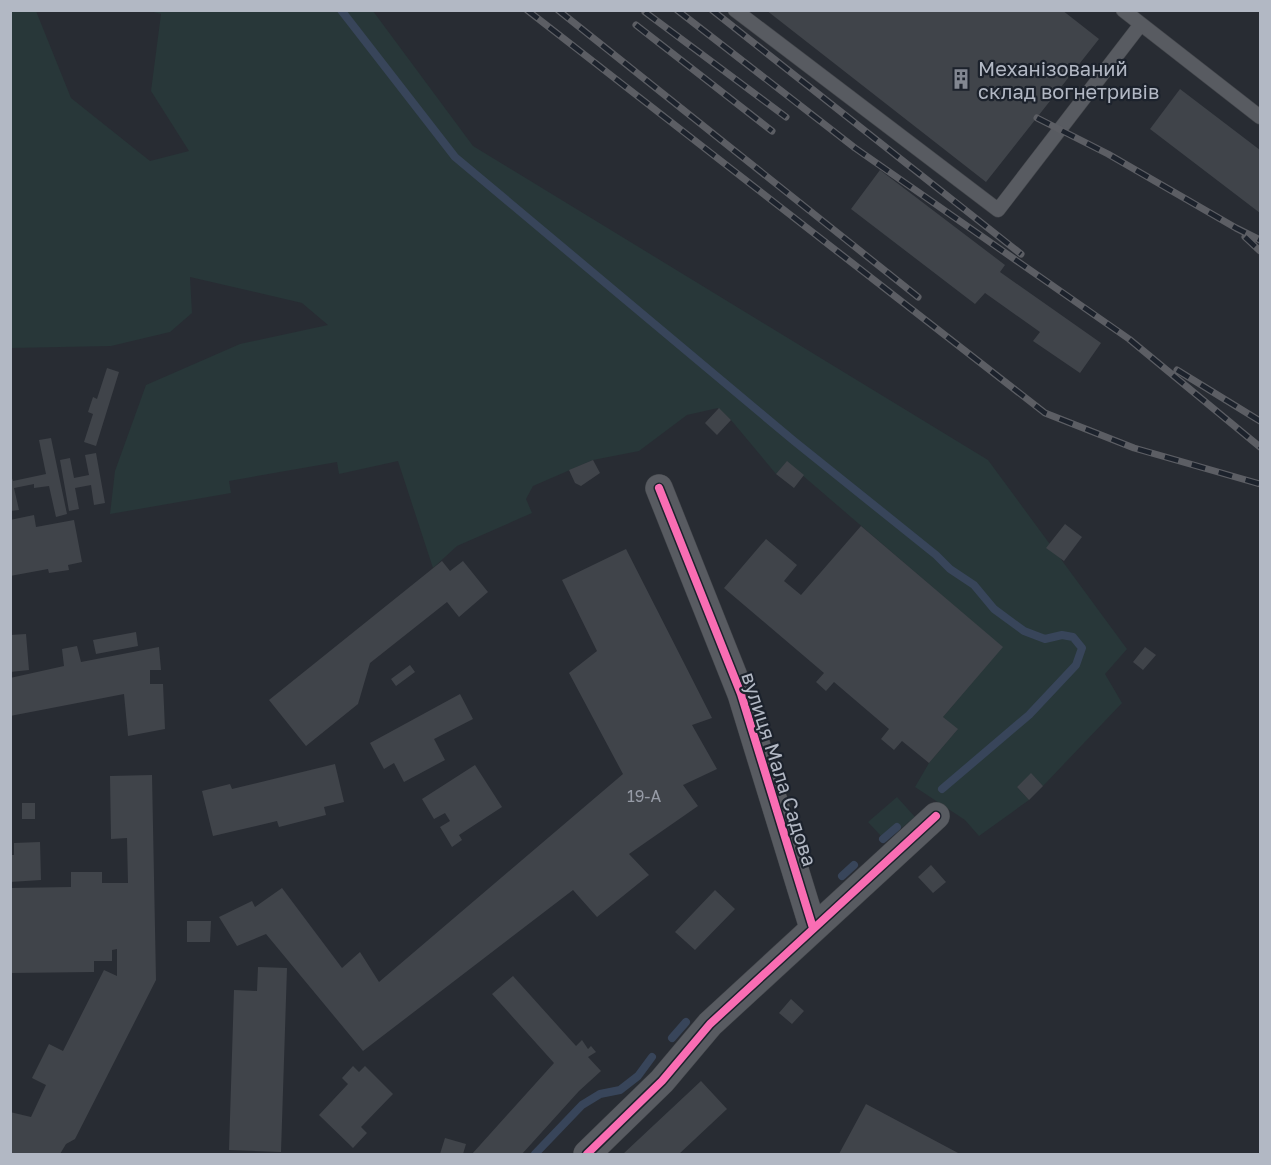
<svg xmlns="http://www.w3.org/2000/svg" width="1271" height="1165" viewBox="0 0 1271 1165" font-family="'Golos Text',sans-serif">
	<rect width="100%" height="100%" fill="#282c33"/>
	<path fill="#283739" d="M10,11H36L71,98L150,161L189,151L151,91L161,14L150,11H373L473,146L988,460L1127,649L1105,674L1122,703L1043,786L1031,774L1017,787L1029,800L979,836L965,820L915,787L929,763L957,730L943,717L1002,647L787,462L776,474L731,420L718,408L687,415L639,451L593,460L533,486L526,499L532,513L457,546L433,568L398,461L339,474L337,462L229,481L231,493L110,514L115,471L146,385L240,344L328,325L302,303L190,277L192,313L170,332L111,346L11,348Z
		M897,797L915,817L899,830L895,825L881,836L868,822Z"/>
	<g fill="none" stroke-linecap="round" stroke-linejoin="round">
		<path stroke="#38455a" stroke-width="8" d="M341,10L455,157L794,441L936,555L950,569L974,585L994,609L1024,631L1045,639L1062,635L1073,637L1082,648L1076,665L1029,715L942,789
			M883,839L897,827
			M842,876L854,865
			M672,1038L686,1022
			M535,1154L582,1105L600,1094L620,1090L638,1076L652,1057"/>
	</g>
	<path fill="#40444a" d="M766,10H1062L1099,39L986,182Z
		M1180,89L1260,150V213L1150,129Z
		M880,170L1005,265L1000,272L1101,343L1080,373L1033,341L1040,332L985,293L975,304L851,209Z
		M107,368L119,372L96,446L84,442L93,414L88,412L93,397L97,399Z
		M719,408L731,420L717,435L705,423Z
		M51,438L67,514L56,517L49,486L34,488V484L14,488L19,510L10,511V473L13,481L46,474L39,440Z
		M96,453L105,503L94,505L91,485L75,488L79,509L69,511L60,460L70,458L74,478L89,475L85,455Z
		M593,460L600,473L581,486L575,483L569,470Z
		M787,461L804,475L794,488L776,474Z
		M34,515L36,527L74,520L82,562L68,565L69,570L49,573L48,569L10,576V520Z
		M1065,524L1082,537L1064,561L1046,548Z
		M861,526L1003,647L943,717L958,729L929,763L902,741L894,750L881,739L889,729L834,682L826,691L816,682L824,673L724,588L766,539L797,565L784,581L801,595Z
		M626,549L712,718L692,725L717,769L683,785L698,806L629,854L649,875L597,917L573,890L363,1051L266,934L237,946L219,917L252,901L255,907L282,888L342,968L360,952L379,982L623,774L569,673L597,651L562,580Z
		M442,561L450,571L463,561L488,592L459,617L447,602L370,663L358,704L306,746L269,700Z
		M136,632L138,646L96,654L93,640Z
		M26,634L29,670L10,672V635Z
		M77,646L81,662L159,647L161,670H150V684H163L165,729L128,736L124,694L10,716V678L64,666L62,649Z
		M1145,647L1156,655L1143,670L1133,662Z
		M410,665L415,672L396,686L391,679Z
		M460,694L473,719L434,739L445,760L404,782L394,763L384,769L370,743Z
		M335,764L344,802L324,807L326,815L279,827L277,821L213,836L202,791L230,784L232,789Z
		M475,765L502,807L459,835L462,840L452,847L440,827L450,821L445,813L434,819L422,799Z
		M1031,773L1043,786L1029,800L1017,787Z
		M152,775L156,980L75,1139L66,1144L60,1154H10V1112L31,1117L46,1085L32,1078L49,1044L63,1051L104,970L117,976V949L112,950V961H94V972L10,973V888L71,887V872H102V883H128L127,838L111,839L110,776Z
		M22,803H35V819H22Z
		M40,842L41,880L10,882V855H14V843Z
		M931,865L946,882L933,893L918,877Z
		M715,890L735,909L695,950L675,932Z
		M187,921H211L210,942H187Z
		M258,967L287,968L281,1152L229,1150L234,990L257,991Z
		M513,976L576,1046L582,1040L588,1049L591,1046L596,1052L588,1057L601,1071L579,1091L522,1154H472L554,1063L492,994Z
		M791,999L804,1011L792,1024L779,1013Z
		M353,1066L359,1072L365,1066L393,1094L361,1127L367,1133L353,1148L319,1115L348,1084L342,1078Z
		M701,1081L727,1109L679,1154H623Z
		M866,1104L960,1154H839Z
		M445,1138L466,1144L463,1154H440Z"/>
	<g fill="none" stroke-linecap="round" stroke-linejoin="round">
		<g stroke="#44474c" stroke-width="15">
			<path id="service" d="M735,10L998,210L1141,24
				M1123,10L1260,117"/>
		</g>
		<g stroke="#44474c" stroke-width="28">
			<path id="minor" d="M659,488L741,694L813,928
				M587,1154L662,1081L710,1024L936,816"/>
		</g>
		<use href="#service" stroke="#585b61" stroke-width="14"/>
		<use href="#minor" stroke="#585b61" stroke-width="27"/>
		<g stroke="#5c5e64" stroke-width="7">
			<path id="rail" d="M527,10L1045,413L1134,448L1260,484
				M558,10L918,297
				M677,10L855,148L1129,339L1260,447
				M712,10L1021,254
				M645,12L786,117
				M636,25L772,131
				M1037,118L1108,154L1236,228L1260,240
				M1245,237L1260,251
				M1177,370L1260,421"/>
		</g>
		<use href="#rail" stroke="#1c222c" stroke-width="4.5" stroke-dasharray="14" stroke-linecap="butt"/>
		<g stroke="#1c222c" stroke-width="11">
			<path id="cycleway" d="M659,488L741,694L813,928
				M587,1154L662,1081L710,1024L936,816"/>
		</g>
		<use href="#cycleway" stroke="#f96db3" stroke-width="8"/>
	</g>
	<defs>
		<g id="building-bare" transform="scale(1.62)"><path d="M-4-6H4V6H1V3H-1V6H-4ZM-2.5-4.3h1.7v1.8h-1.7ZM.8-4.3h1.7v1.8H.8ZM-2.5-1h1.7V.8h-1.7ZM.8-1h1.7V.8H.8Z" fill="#828791" stroke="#1c222c" stroke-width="2.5" paint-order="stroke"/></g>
	</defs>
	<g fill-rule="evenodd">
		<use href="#building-bare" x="961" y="79"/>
	</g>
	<g text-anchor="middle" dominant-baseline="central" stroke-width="4.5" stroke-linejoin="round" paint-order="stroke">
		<g font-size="16" fill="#969ba6">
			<text x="644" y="796">19-A</text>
		</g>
		<g font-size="20" fill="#b2b8c4" stroke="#1c222c" text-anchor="start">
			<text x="978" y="68">Механізований<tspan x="978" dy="23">склад вогнетривів</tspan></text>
		</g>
		<g font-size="20" fill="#b2b8c4" stroke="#1c222c">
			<text transform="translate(780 769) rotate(72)">вулиця Мала Садова</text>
		</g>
	</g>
	<rect width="1271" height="1165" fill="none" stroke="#b2b8c4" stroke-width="24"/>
</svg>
